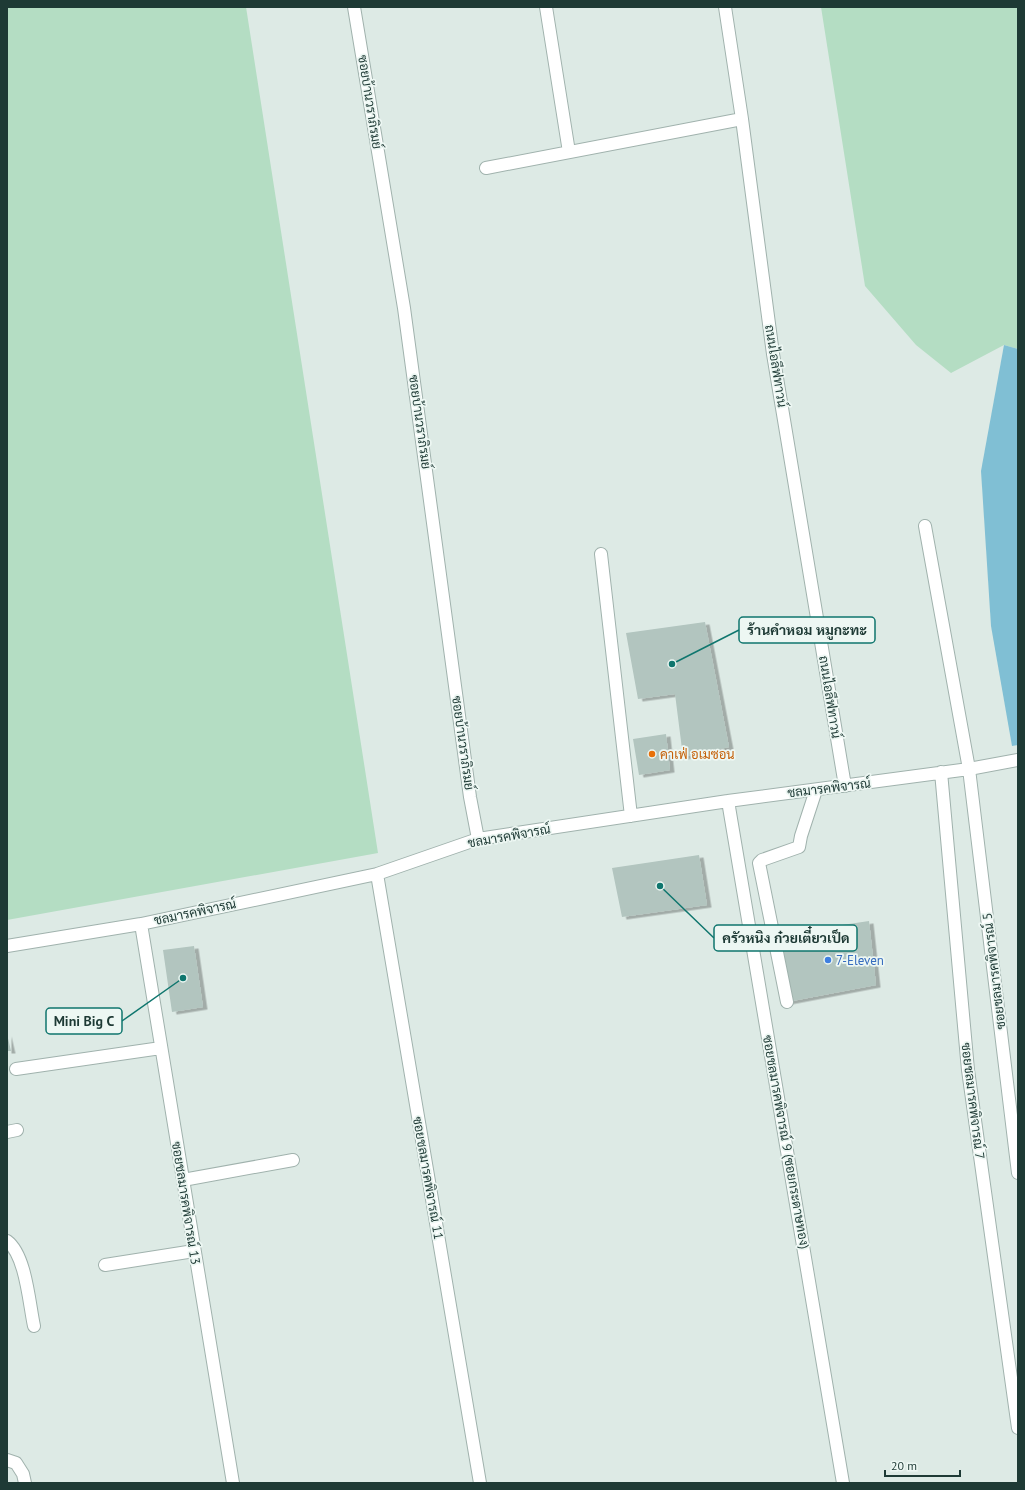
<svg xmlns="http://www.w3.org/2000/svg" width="1025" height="1490" viewBox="0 0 1025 1490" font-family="'PT Sans',Sarabun,sans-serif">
	<defs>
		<filter id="shadow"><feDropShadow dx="4.5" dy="2.5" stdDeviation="0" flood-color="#0004"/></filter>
	</defs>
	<rect width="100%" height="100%" fill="#ddeae5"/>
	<path fill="#b4ddc3" d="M7,7H246L378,853L7,920Z
		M821,7H1018V349L1004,345L951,373L916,345L865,286Z"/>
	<path fill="#80bfd4" d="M1004,345L1018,349V745L1012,746L991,626L981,471Z"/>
	<path fill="#b2c5bf" filter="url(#shadow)" d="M705,622L729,747L683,757L675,694L638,699L626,633Z
		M666,734L670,770L639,775L633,739Z
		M699,855L707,905L622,917L612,868Z
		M869,921L876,985L787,1002L782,934Z
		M194,946L203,1007L172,1012L163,950Z
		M7,1034L11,1051H7Z"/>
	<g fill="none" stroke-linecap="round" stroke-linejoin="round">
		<g stroke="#a0b2ad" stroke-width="14">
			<path id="minor" d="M354,7L404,308L470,797L478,839
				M546,7L569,152
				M725,7L742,119
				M486,168L742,119L773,354L845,786
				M925,526L969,769L1018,1173
				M601,554L631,816
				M941,772L968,1070L1018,1428
				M728,801L843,1483
				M377,874L480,1483
				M141,924L233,1483
				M7,946L141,924L377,874L478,839L728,801L969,769L1018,760
				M787,1002L759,863L762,860L799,847L801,836L816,790
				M16,1069L161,1048
				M7,1132L17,1130
				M183,1180L293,1160
				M7,1241C26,1255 29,1303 34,1326
				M105,1265L194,1251
				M7,1460L16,1463L23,1474L25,1483"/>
		</g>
		<use href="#minor" stroke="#fff" stroke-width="12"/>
	</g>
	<circle fill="#e8710a" stroke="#edf7f3" stroke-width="1.5" cx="652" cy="754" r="4"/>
	<circle fill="#3f7fe0" stroke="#edf7f3" stroke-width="1.5" cx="828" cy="960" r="4"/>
	<g text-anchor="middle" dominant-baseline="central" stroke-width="3.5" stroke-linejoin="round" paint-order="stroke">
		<g font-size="13" fill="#1e3a35" stroke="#edf7f3">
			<text transform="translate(370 102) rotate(81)">ซอยบ้านวราภิรมย์</text>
			<text transform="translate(776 366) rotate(81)">ถนนไอลีฟทาวน์</text>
			<text transform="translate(420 422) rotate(82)">ซอยบ้านวราภิรมย์</text>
			<text transform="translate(830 697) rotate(81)">ถนนไอลีฟทาวน์</text>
			<text transform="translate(463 743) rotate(82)">ซอยบ้านวราภิรมย์</text>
			<text transform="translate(829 788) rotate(-7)">ชลมารคพิจารณ์</text>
			<text transform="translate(509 836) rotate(-10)">ชลมารคพิจารณ์</text>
			<text transform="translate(195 912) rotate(-12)">ชลมารคพิจารณ์</text>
			<text transform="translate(994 971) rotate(-97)">ซอยชลมารคพิจารณ์ 5</text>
			<text transform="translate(973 1101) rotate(83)">ซอยชลมารคพิจารณ์ 7</text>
			<text transform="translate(786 1142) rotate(80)">ซอยชลมารคพิจารณ์ 9 (ซอยกระดาษทอง)</text>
			<text transform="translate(428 1178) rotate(80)">ซอยชลมารคพิจารณ์ 11</text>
			<text transform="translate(186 1203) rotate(81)">ซอยชลมารคพิจารณ์ 13</text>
		</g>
		<g font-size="13" fill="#c56008" stroke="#edf7f3" text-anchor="start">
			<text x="660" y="754">คาเฟ่ อเมซอน</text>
		</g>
		<g font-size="13" fill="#366cbe" stroke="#edf7f3" text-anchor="start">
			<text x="836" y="960">7-Eleven</text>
		</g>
	</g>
	<path fill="none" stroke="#0f766e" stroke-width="1.5" d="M672 664L739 630M660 886L714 938M183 978L122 1021"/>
	<g fill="#0f766e" stroke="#edf7f3" stroke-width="1.5">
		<circle cx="672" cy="664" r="4"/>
		<circle cx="660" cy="886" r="4"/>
		<circle cx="183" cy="978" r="4"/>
	</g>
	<g fill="#edf7f3" stroke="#0f766e" stroke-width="1.5">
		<rect x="739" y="617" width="136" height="26" rx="4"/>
		<rect x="714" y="925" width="143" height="26" rx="4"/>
		<rect x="46" y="1008" width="76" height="26" rx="4"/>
	</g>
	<g font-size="14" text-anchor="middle" font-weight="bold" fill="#1e3a35">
		<text x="807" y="635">ร้านคำหอม หมูกะทะ</text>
		<text x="786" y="943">ครัวหนิง ก๋วยเตี๋ยวเป็ด</text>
		<text x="84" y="1026">Mini Big C</text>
	</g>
	<rect width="1025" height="1490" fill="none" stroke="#1e3a35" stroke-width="16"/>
	<path d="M885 1470v6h75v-6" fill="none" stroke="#1e3a35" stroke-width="2"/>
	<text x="891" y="1470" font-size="12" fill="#1e3a35" stroke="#edf7f3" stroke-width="3" paint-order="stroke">20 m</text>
</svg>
